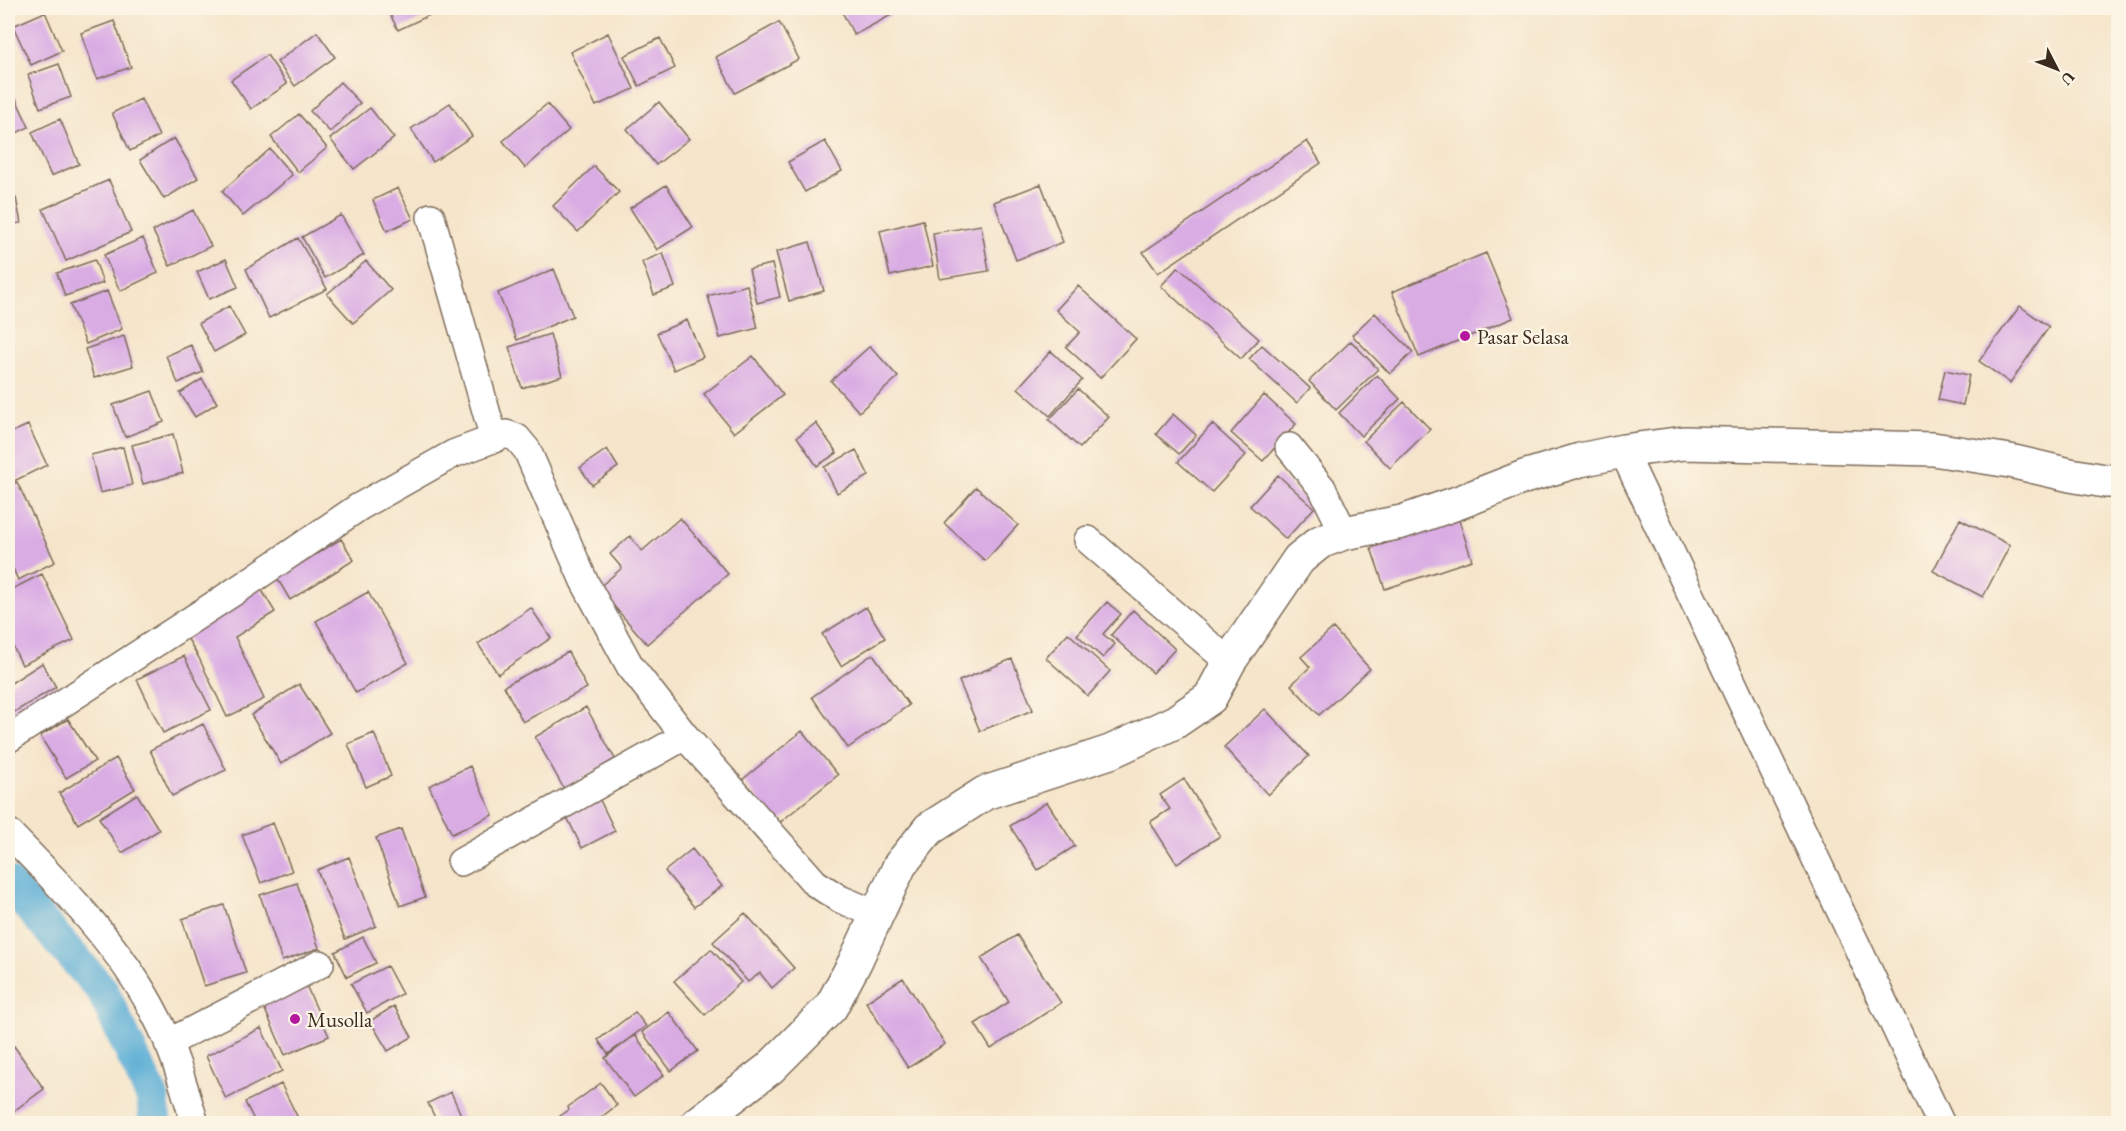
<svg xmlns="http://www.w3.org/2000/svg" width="2126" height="1131" viewBox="0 0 2126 1131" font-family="'EB Garamond',serif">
	<rect width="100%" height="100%" fill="#fcf5e5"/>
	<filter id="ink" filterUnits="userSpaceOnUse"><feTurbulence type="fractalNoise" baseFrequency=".0167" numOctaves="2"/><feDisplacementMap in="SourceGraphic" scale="12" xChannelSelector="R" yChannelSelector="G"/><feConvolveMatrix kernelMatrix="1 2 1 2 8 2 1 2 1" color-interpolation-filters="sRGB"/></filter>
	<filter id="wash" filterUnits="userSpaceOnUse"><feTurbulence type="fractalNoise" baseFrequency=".008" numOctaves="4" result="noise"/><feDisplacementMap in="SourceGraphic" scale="24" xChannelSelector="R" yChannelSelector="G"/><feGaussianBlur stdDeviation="1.35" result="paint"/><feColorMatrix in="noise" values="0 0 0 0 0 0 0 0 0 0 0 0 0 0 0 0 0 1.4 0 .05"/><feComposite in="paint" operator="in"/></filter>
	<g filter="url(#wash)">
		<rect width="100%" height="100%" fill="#f5e5ca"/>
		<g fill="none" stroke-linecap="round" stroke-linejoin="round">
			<path stroke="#5aadd5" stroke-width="33" d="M8,883L102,990L153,1099L155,1124"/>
		</g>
		<g id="blocks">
			<path fill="#d9ace4" d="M387,8H434L436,12L398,30Z
				M840,8H894L897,12L854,35Z
				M45,12L62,51L31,65L13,26Z
				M114,21L131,67L97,79L81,33Z
				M779,22L799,59L735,93L716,57Z
				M317,32L335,57L295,86L277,62Z
				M608,33L634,89L596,106L570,52Z
				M660,38L675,68L639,86L624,56Z
				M267,55L287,84L251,109L231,80Z
				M59,64L71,97L40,108L28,75Z
				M340,82L360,103L330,132L310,111Z
				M10,86L29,127L8,137V87Z
				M141,99L159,136L130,151L112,113Z
				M659,102L689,139L656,165L627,129Z
				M450,103L472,136L433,162L411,129Z
				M547,104L569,130L525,168L503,141Z
				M370,108L394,138L354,169L330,139Z
				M299,114L327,148L298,172L271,137Z
				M60,119L79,164L51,176L32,132Z
				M174,138L198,178L164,199L140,160Z
				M825,141L842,171L805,192L788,162Z
				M1307,141L1321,163L1158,273L1143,252Z
				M270,149L292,175L243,216L222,191Z
				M594,166L619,192L578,232L553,206Z
				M109,180L131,232L66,261L43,209Z
				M1041,184L1063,242L1016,260L994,202Z
				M666,185L693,227L657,250L630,208Z
				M398,188L413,219L387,231L373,200Z
				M16,198L21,223L8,225V200Z
				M193,210L211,246L170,266L153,231Z
				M341,215L364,255L325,278L302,237Z
				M923,220L933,266L890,276L880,231Z
				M981,225L989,271L940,279L933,233Z
				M143,238L158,273L120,291L104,255Z
				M298,238L327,289L269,318L246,269Z
				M810,242L824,291L789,301L776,252Z
				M663,253L675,287L654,295L642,262Z
				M1486,253L1513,318L1419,357L1392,292Z
				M226,259L238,287L209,299L197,272Z
				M95,260L103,283L65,296L57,273Z
				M366,261L391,290L353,323L327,294Z
				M772,264L780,297L757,303L749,269Z
				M1178,267L1259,339L1241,359L1161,286Z
				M554,269L573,316L517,340L498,293Z
				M747,285L758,328L720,338L708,296Z
				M1078,286L1136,339L1100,378L1066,347L1080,332L1056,310Z
				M107,291L122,329L86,344L70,305Z
				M229,306L245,335L214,352L199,323Z
				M2020,306L2049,327L2010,383L1979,361Z
				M1375,313L1413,352L1390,374L1352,335Z
				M687,320L703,357L674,370L657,333Z
				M550,334L562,376L522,388L509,347Z
				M124,336L133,366L94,378L85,349Z
				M1351,341L1378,369L1336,410L1309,381Z
				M191,345L203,372L178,383L166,356Z
				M1262,345L1310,388L1297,403L1249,359Z
				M870,346L898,377L859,412L831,381Z
				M1051,351L1082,380L1050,416L1018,388Z
				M753,356L783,395L734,433L704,394Z
				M1945,370L1969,375L1963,405L1938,400Z
				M1377,375L1400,399L1361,436L1339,413Z
				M202,379L217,403L195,417L180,393Z
				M1078,389L1109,417L1080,448L1049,420Z
				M152,391L164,422L125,437L113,405Z
				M1264,395L1296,424L1263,461L1231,433Z
				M1404,402L1430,429L1390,468L1364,441Z
				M1173,414L1196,435L1179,454L1156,434Z
				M816,423L837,453L817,466L797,437Z
				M1212,424L1246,455L1212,492L1178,462Z
				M28,425L47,465L8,484V434Z
				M173,434L183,473L143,484L132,445Z
				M123,447L132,485L100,493L91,455Z
				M607,449L618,467L592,485L580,468Z
				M856,450L869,476L837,493L824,467Z
				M1278,475L1314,508L1286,539L1250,506Z
				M17,482L55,562L18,580L8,557V486Z
				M976,487L1018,525L985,561L944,523Z
				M680,518L728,574L647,644L598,588L622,568L610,554L630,536L642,551Z
				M1960,519L2010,545L1983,597L1933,571Z
				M1459,520L1472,560L1385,589L1371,548Z
				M341,539L354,560L290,600L277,578Z
				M42,574L74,640L22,665L8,636V591Z
				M260,587L275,612L235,637L264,699L227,717L199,658L185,634Z
				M368,592L408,663L356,693L316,621Z
				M1107,602L1121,614L1103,634L1115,644L1103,658L1077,635Z
				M866,607L885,638L841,666L822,634Z
				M531,608L551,638L498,674L478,644Z
				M1133,610L1175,649L1153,673L1111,635Z
				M1333,628L1370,669L1319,715L1291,685L1310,667L1301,657Z
				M1068,633L1110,671L1088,696L1046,658Z
				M568,652L587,688L523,722L504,686Z
				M873,654L909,705L848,748L812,697Z
				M184,656L211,710L163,733L137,679Z
				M1012,659L1033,710L980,731L959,681Z
				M42,663L56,687L8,716V685Z
				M299,684L330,733L281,764L251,715Z
				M586,707L615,759L564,789L535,737Z
				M1265,709L1309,756L1268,795L1224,747Z
				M68,719L95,761L66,778L40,736Z
				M203,724L226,770L172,796L150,750Z
				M802,731L838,775L778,824L742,780Z
				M374,733L391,776L366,787L348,744Z
				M116,758L135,789L78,824L59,793Z
				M470,766L493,815L452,834L429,786Z
				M1184,779L1220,836L1177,864L1150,822L1170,809L1160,795Z
				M137,794L159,830L122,853L99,818Z
				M597,794L615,831L582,848L564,811Z
				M1047,802L1075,846L1038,870L1010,826Z
				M273,823L292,871L261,883L242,835Z
				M401,829L425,897L400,906L376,838Z
				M692,849L722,886L694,907L665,871Z
				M349,857L376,926L345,939L317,870Z
				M297,883L319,948L282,961L260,895Z
				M224,905L246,973L204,986L182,919Z
				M745,913L794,968L772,988L760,973L748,982L713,942Z
				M1017,935L1061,1003L991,1049L975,1024L1009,1002L981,958Z
				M363,937L376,963L347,977L335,952Z
				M711,949L741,982L705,1015L674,981Z
				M387,966L402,994L367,1013L351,984Z
				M903,978L945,1044L908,1068L866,1002Z
				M305,983L329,1036L285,1055L262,1003Z
				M394,1006L412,1037L388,1051L370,1021Z
				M635,1012L646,1026L608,1054L598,1040Z
				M669,1012L698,1051L671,1071L642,1032Z
				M261,1028L282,1071L226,1099L206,1056Z
				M635,1035L664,1075L634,1097L605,1058Z
				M14,1046L44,1089L8,1115V1051Z
				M601,1083L617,1105L599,1119L602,1124H566L560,1116L569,1110L568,1107Z
				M281,1084L301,1124H256L245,1102Z
				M451,1092L465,1124H438L428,1103Z"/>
		</g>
	</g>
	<g filter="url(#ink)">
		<use href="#blocks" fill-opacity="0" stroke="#7c6b5a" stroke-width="1.5"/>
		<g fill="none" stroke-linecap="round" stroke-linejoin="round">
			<g stroke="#7c6b5a" stroke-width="30">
				<path id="minor" d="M431,217L494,439
					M1289,447L1322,488L1344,533
					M1623,451L1941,1124
					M1088,540L1229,662
					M8,739L243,586L359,507L453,454L506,434L517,438L527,450L584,581L630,666L685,736L815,883L840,899L876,914
					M8,832C61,886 122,948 156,1016C174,1050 184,1087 195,1124
					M461,862L685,736
					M168,1043L320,964"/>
			</g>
			<g stroke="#7c6b5a" stroke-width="36">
				<path id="tertiary" d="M697,1124L770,1068L831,1007L855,962L900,865L929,829L985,793L1110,752L1175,722L1210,698L1229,662L1299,559L1320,542L1344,533L1402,522L1460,502L1524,477L1580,460L1623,451L1684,443L1933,449L2010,461L2070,475L2105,481H2118"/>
			</g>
			<use href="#minor" stroke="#fff" stroke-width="27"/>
			<use href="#tertiary" stroke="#fff" stroke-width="33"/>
		</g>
	</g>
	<g fill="#b5179e" stroke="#fcf5e5" stroke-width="2">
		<circle cx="1465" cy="336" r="6"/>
		<circle cx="295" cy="1019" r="6"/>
	</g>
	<g text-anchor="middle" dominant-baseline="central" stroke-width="4.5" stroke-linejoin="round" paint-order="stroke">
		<g font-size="21" fill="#3b2a1e" stroke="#fcf5e5" text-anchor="start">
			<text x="1477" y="336">Pasar Selasa</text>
			<text x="307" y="1019">Musolla</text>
		</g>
	</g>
	<rect width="2126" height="1131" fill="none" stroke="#fcf5e5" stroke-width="30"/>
	<g transform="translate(2057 69) rotate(132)" stroke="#fcf5e5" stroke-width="4.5" paint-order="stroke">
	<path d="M0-4.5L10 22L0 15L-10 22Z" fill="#3b2a1e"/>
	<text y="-9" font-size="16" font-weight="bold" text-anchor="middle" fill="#3b2a1e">U</text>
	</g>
</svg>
